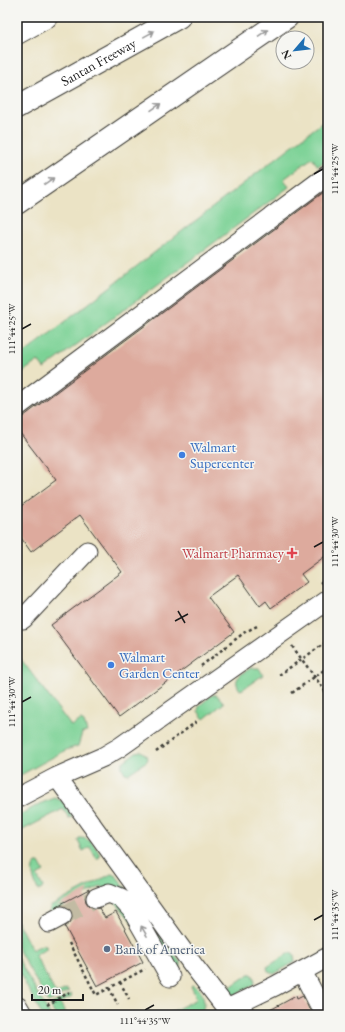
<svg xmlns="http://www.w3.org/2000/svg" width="345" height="1032" viewBox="0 0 345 1032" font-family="'EB Garamond',serif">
	<rect width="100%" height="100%" fill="#f6f6f2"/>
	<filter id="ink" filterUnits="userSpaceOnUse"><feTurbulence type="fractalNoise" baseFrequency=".025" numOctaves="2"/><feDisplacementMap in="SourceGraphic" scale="8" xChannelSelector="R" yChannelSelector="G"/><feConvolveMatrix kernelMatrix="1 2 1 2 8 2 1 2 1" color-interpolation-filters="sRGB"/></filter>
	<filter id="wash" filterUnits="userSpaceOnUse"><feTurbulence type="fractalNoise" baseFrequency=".012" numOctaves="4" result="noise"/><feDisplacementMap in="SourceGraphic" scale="16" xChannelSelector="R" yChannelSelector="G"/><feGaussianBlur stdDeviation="0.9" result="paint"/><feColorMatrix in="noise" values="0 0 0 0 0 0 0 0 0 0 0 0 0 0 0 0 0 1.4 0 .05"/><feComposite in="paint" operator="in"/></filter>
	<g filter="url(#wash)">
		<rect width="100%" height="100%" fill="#ebe3c5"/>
		<path fill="#7cd295" stroke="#4c7758" d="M328,118V159L318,166L312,158L284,179L289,187L44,369L38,361L17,376V359Z
			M17,654L71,726L81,720L84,722L87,732L82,733L78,746L66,750L17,777Z
			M251,668H259L263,675L243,689L240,690C231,678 242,674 251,668Z
			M212,695H217L224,703L204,719L203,718L198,711L199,706Z
			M141,751L145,754L148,758L147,761L128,774L125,773L122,768V763L136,752Z
			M55,798L62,801L72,815V817L69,818L63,809L17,833V816L44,802Z
			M79,838C90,837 96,847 100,855L99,858H96L90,847L83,851L78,841Z
			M36,863H39L44,872L37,876L43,887L41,890H38C34,881 29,870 36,863Z
			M111,874L115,875L118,878L180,962L181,965L180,970L175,973L102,886L57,910L52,912L50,911V907Z
			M17,921L32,950L42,945L46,946V949L35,955L56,994L66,989L69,991L48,1002L17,947Z
			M289,953H291L294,955L295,962L274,974L268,971L267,967Z
			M17,957L47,1010L50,1015H42L17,968Z
			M249,974H252L254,977L255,983L254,985L235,995L231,994L228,991L229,988Z
			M192,985C202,988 207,1001 202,1011L194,1015H165L197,999L191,986Z
			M71,994L72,997L60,1003L67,1015H55L50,1005Z"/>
		<g id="blocks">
			<path fill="#ddaa9d" d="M328,189V554L301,574L307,582L271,608L266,601L260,606L238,575L208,597L234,632L119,717L51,625L122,572L80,515L31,552L17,532V509L56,480L17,429V418L24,416Z
				M89,889L85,897L86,902L89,906L94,909L99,908L105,918L116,912L143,962L97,986L65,927L72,921L73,916L72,911L68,907L63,905L55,907Z
				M296,996L297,999L303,996L309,1009L313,1013L317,1015H261Z"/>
		</g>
	</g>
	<g filter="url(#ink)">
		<use href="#blocks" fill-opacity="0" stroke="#3b3a35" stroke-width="1"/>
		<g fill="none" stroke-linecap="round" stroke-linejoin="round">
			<path stroke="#c2bba3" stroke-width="19" stroke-dasharray="19 10" stroke-linecap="butt" d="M62,916L96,898"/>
			<g stroke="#3b3a35" stroke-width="21">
				<path id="minor" d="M17,407L328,175
					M23,619L87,551
					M57,777L193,965L227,1009L275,986L328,957
					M17,798L57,777L103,757L120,747L328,600
					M96,898L109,893L121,898L132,910L170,977
					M49,923L62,916
					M302,971L319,1004"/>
			</g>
			<g stroke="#3b3a35" stroke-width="24">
				<path id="major" d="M17,1008L21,1015"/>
			</g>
			<g stroke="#3b3a35" stroke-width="24">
				<g id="highway">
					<path d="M17,33L46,17"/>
					<path id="s1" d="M17,107L179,17"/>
					<path d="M17,203L287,17"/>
				</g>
			</g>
			<path stroke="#3b3a35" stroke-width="2.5" stroke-dasharray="3 3" stroke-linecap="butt" d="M320,583L328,577
				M292,646L328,695
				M201,666L245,632L257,626
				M279,675L325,643
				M292,693L328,667
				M156,752L196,722
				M69,943L96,995L145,969
				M120,982L129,999
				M109,988L118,1005
				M47,1005L70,992"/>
			<use href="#minor" stroke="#fff" stroke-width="19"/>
			<use href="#major" stroke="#fff" stroke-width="22"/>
			<use href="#highway" stroke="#fff" stroke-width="22"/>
		</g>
		<defs><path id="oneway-shaft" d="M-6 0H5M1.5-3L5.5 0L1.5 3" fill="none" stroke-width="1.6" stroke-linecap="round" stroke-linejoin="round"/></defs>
		<g stroke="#999">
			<use href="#oneway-shaft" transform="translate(263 33) rotate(-34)"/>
			<use href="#oneway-shaft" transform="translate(149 34) rotate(-29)"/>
			<use href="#oneway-shaft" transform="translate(156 107) rotate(-35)"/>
			<use href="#oneway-shaft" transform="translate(49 181) rotate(-34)"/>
			<use href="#oneway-shaft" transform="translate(144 931) rotate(-120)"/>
		</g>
	</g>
	<path fill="none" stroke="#1c1c1c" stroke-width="1.5" d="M314,174L323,169M22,329L31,324M314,547L323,542M178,611L185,623M175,621L188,614M22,702L31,697M314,920L323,915M145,1010L154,1005"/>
	<g fill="#3f7fe0" stroke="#f6f6f2" stroke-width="1.5">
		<circle cx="182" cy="455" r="4"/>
		<circle cx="111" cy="665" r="4"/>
	</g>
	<path fill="#e0444e" stroke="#f6f6f2" stroke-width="1.5" d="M290 547h4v4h4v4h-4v4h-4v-4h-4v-4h4z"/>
	<circle fill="#5c6f8a" stroke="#f6f6f2" stroke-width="1.5" cx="107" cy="949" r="4"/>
	<g text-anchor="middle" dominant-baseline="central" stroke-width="3" stroke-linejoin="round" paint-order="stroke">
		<g font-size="14" fill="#1c1c1c" stroke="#f6f6f2">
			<text stroke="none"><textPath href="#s1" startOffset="93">Santan Freeway</textPath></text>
		</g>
		<g font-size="14" fill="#366cbe" stroke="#f6f6f2" text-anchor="start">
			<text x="190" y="447">Walmart<tspan x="190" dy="16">Supercenter</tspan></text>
			<text x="119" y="657">Walmart<tspan x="119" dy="16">Garden Center</tspan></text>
		</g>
		<g font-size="14" fill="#be3a42" stroke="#f6f6f2" text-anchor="end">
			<text x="284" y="553">Walmart Pharmacy</text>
		</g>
		<g font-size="14" fill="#4e5e75" stroke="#f6f6f2" text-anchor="start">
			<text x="115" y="949">Bank of America</text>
		</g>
	</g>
	<rect width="345" height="1032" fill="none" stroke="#f6f6f2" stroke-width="44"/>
	<g transform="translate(295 50) rotate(242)"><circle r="19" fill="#f6f6f2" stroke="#9f9f9c"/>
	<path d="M0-3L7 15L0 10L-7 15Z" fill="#1f6fb2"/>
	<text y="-6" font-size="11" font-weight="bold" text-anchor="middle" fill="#1c1c1c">N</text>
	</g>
	<path d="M32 994v6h51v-6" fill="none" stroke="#1c1c1c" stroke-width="2"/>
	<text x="38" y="994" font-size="12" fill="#1c1c1c" stroke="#f6f6f2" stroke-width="3" paint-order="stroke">20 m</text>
	<rect x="22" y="22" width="301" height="988" fill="none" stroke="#1c1c1c" stroke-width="1.5"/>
	<g font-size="10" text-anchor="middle" fill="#1c1c1c">
		<text transform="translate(334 169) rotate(-90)" y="4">111°44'25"W</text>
		<text transform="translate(11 329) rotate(-90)" y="4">111°44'25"W</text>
		<text transform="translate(334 542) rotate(-90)" y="4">111°44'30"W</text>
		<text transform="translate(11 702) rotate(-90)" y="4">111°44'30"W</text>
		<text transform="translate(334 915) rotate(-90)" y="4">111°44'35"W</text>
		<text x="145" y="1024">111°44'35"W</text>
	</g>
</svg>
